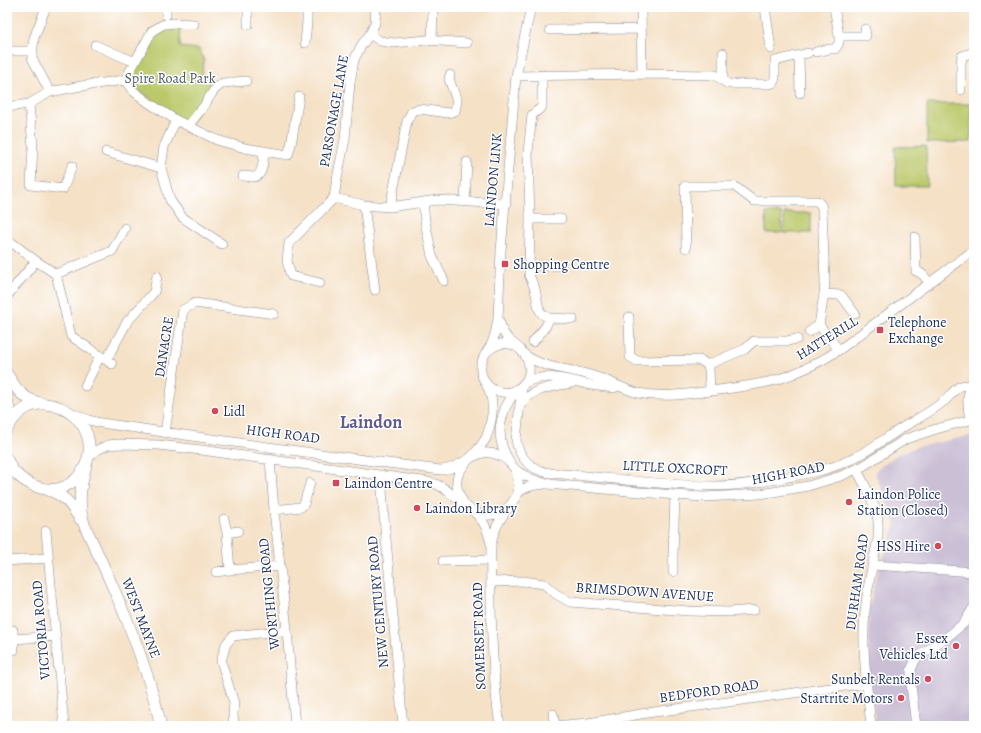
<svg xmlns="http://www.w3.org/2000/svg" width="981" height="733" viewBox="0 0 981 733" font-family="Alegreya,serif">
	<rect width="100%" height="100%" fill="#fff"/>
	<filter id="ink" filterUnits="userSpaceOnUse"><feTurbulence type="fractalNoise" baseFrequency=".025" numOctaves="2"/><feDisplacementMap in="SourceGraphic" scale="8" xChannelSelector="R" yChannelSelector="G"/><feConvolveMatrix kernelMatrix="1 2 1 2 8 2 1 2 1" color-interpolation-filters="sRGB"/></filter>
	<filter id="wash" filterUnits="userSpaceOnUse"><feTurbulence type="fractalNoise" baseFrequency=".012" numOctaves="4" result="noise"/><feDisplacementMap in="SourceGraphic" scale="16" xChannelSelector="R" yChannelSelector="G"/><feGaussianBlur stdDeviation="0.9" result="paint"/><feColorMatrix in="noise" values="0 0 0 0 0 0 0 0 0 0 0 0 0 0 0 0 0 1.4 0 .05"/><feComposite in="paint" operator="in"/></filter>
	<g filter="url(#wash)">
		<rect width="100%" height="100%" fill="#f5e1c6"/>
		<path fill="#cbbfd5" d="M974,435V726H876L869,671V612L875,581L896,524L875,473L876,470L898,454L917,447Z"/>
		<path fill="#bbc96b" stroke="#6b7c64" d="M162,25L178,26L181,29L180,47L199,49L204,60L202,74L214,90L188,126L125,80L152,31Z
			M927,104H971V142L927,143Z
			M926,146L927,186H896L895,147Z
			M766,213H781L782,233H766Z
			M784,213H811V233H784Z"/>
	</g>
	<g filter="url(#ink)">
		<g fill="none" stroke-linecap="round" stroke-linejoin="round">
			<g stroke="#888892" stroke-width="10">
				<path id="minor" d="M46,7L34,38L32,58L50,92
					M166,7V15
					M641,7L642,74
					M765,7L771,49
					M248,25V7
					M550,30L641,29
					M370,34L375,23L376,7
					M839,36H866L865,29
					M432,41L433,7
					M305,43L307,22V7
					M95,45L135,62
					M7,51H33
					M816,52L830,49H835L839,43V36L834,7
					M799,56L800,93
					M542,75V107L532,115L528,152L530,219L529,275L535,289L539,309L542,314L549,318L573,319
					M516,76L642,74L715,75L728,84H768L773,83L775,78V61L808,53
					M125,80L132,90L149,103L176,120L217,140L245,148L288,155L291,145L299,97
					M723,80V53
					M961,90V64L962,56L974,52
					M29,104L33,146L31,185L63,189L72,166
					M7,107L29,104L50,92L81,86L125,80L152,31L162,25L166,24L174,23L194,24
					M176,120L164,147L161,168L170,200L182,217L222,244
					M188,126L204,106L214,90L223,83L246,81
					M106,152L161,168
					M243,176C247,176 250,177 253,177C264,177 263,159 264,152
					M334,198L336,184L345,139L350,83L354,60L361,46L370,34L380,41L394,43L427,40L467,43
					M423,202L425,221L432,256L444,281
					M465,202L467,162
					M364,205L375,290
					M390,207L407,121L412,111L420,109L448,113L455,111L457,101L449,79L450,75
					M530,219H561
					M915,237L916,271C923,273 926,278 929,284
					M7,239L36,261L56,274L112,251L125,228
					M686,248L685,186H734L754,201H817L821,205L822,209L825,281L824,294L819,325L839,350
					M529,266H561
					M56,274L71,336L112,364
					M320,283L291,276L287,261L289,243L334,198L364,205L390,207L437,200L506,204
					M824,294L841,295L855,314
					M7,296L36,261
					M629,317L630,357L637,361L699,360L702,361L707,365L745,349L754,341H787L797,339
					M809,332L819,325
					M533,342L546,326L549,318
					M520,349L508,339L503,332L498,318L501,251L516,76L531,7
					M487,352C517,323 548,376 515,390C510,393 503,393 497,391C484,387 477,371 483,359C485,353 489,348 492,343C495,335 497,327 498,319
					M524,354C545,370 570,368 593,376C609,380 622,389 638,393C662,398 686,394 710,391C733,388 757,386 779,379C801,372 820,362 839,350L974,250
					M106,360L127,322L154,292L157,276
					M707,365L709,369L710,391
					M523,384L521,394L516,440C519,459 533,471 551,473C606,477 660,486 715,486C741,486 768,481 793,476C810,473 827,470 843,463C863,455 882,441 900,429C915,420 931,412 944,401C954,394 956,382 971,386
					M523,384C544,371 569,380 591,385C599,386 606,387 614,388
					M85,386L100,356
					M520,406C528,389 555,386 572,383
					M72,413L89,420L101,423L268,447L440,470C458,470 467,456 483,453C491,452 502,455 508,461C512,465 514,469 519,472C527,478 537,481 547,484L675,495L704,497L760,494L779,491L808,486L841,476L863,466L906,439L936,429L974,419
					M970,420C968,407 965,394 974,382
					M165,433L183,310L195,303L274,314
					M89,457L97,450L108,445L118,444L159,445L201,450L422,481C429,482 435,483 440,486C459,496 472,521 496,514C502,512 507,509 511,504C520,493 520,481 515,469
					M270,459L274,510L287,630L295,726
					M509,461C494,437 499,411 517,390
					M857,470C864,484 874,500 877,516C879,523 878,531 878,538C872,569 864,600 864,632C863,663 868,695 871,726
					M382,475V489L384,517L403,726
					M517,494C524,486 533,486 544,484
					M463,502C444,470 473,462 486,438C489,431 491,422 492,414C493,403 492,394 486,384
					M274,510L301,507L304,504L310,483
					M475,513C485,521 488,532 491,544
					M224,519L227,533L230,570
					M46,531L64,726
					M227,533L238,531
					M7,561L48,558
					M443,561L491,560
					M873,565L974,572
					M216,572L230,570L280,566
					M673,572V554L675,495
					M491,582L523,581L544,584L556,594L570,602L689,611L729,612L754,610
					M13,630L14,650
					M14,639L56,636
					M553,714L555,726
					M234,726L233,714L234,703L221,661L226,644L233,636L287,630
					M500,726C491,666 490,605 491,545C493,532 499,520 507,510
					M555,726L588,723L647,713L867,683
					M916,726L911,685V670L916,658L951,634L964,623L974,607"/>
			</g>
			<g stroke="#888892" stroke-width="12">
				<path id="major" d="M7,374C17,390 22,399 41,403
					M7,397L9,411L8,426
					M7,429C16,413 27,403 46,404C56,405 66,409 74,416C109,445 78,504 35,486C22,481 11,471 7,459
					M87,462C81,483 77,503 84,524C115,590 145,655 161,726
					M48,490C65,495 71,505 80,519"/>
			</g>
			<use href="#minor" stroke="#fff" stroke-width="9"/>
			<use href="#major" stroke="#fff" stroke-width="11"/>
		</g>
	</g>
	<g fill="#d1495b" stroke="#fff" stroke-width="1.5">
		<rect x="501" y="260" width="8" height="8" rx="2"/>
		<rect x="876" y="326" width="8" height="8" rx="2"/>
		<circle cx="215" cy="411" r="4"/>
		<rect x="332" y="479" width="8" height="8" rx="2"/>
		<circle cx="849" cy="502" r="4"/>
		<circle cx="417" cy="508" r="4"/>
		<circle cx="938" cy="546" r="4"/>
		<circle cx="956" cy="646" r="4"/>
		<circle cx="928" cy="679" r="4"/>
		<circle cx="901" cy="698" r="4"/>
	</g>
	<g text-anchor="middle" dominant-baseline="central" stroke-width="3" stroke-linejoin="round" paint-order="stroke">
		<g font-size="14" fill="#4b5d62" stroke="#fff">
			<text x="170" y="78">Spire Road Park</text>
		</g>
		<g font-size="14" fill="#1b2f5e" stroke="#fff">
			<text transform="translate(334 111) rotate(-80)">PARSONAGE LANE</text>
			<text transform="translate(493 180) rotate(-85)">LAINDON LINK</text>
			<text transform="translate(827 338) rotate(-32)">HATTERILL</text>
			<text transform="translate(164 347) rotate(-81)">DANACRE</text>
			<text transform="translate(283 434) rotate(7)">HIGH ROAD</text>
			<text transform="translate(675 468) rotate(3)">LITTLE OXCROFT</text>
			<text transform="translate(788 473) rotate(-11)">HIGH ROAD</text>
			<text transform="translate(857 582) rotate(-82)">DURHAM ROAD</text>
			<text transform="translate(645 592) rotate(4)">BRIMSDOWN AVENUE</text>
			<text transform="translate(269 594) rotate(-96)">WORTHING ROAD</text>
			<text transform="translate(378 602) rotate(-95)">NEW CENTURY ROAD</text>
			<text transform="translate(141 618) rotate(69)">WEST MAYNE</text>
			<text transform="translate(41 630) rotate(-95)">VICTORIA ROAD</text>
			<text transform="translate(479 636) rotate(-92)">SOMERSET ROAD</text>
			<text transform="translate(709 691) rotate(-8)">BEDFORD ROAD</text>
		</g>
		<g font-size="14" fill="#1b2f5e" stroke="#fff" text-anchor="start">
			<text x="513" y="264">Shopping Centre</text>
			<text x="888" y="322">Telephone<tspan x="888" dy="16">Exchange</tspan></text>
			<text x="223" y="411">Lidl</text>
			<text x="344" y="483">Laindon Centre</text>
			<text x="857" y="494">Laindon Police<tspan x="857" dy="16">Station (Closed)</tspan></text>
			<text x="425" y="508">Laindon Library</text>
			<text x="930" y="546" text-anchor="end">HSS Hire</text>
			<text x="948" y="638" text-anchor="end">Essex<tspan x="948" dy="16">Vehicles Ltd</tspan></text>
			<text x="920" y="679" text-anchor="end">Sunbelt Rentals</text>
			<text x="893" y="698" text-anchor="end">Startrite Motors</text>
		</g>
		<g font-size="18" font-weight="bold" fill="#625b90" stroke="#fff">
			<text x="371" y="422">Laindon</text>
		</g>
	</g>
	<rect width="981" height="733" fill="none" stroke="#fff" stroke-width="24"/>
</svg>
